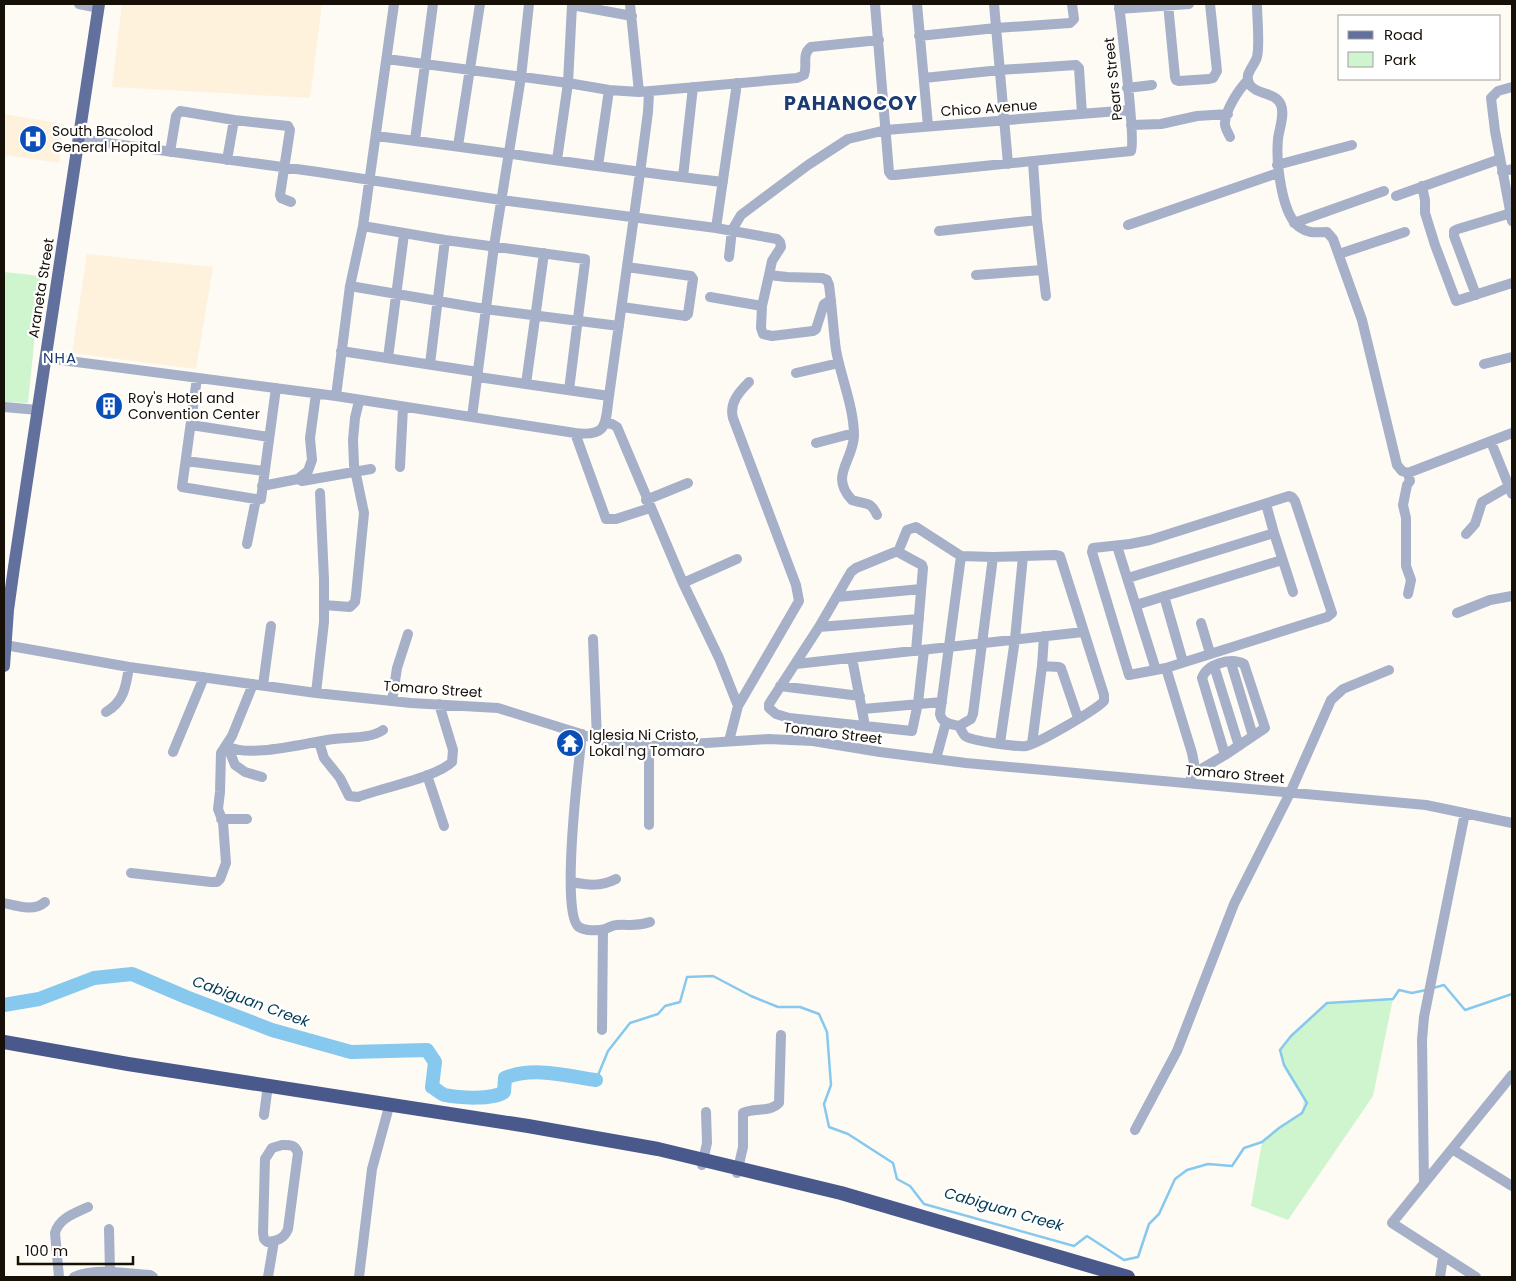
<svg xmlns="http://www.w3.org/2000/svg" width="1516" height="1281" viewBox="0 0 1516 1281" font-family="Poppins,sans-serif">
	<rect width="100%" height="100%" fill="#fefbf5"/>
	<path fill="#fef2dc" d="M122,4H322L310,98L112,87Z
		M4,114L64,124L59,163L4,155Z
		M87,254L213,267L196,369L72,353Z"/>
	<path fill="#cff5cf" d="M4,272L41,276L28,403L4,402Z
		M1393,999L1373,1096L1288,1220L1251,1206L1262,1142L1279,1128L1302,1113L1304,1098L1284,1065L1280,1050L1291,1036L1327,1003Z"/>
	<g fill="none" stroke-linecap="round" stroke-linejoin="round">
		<path stroke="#86c8ee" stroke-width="2.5" d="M1433,988L1444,985L1465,1010L1512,994
			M596,1080L608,1051L630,1023L658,1014L665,1006L680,1002L687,977L713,976L751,996L778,1007H800L819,1014L827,1032L831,1085L824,1104L829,1127L848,1134L893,1163L897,1179L910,1186L924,1204L1074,1246L1087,1236L1124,1260L1138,1257L1149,1224L1159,1214L1175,1179L1187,1170L1208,1164L1232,1166L1244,1148L1262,1142L1279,1128L1302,1113L1307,1103L1284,1065L1280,1050L1291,1036L1327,1003L1393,999L1399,990L1412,993L1426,990"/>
		<path stroke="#86c8ee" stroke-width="14" d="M4,1005L39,999L94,978L132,974L186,997L272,1030L351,1052L427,1050L435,1062L432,1087C436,1089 441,1094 445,1095C459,1098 493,1100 504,1092L505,1078C533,1066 568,1076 596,1080"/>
		<path stroke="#a6b0c9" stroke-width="10" d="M79,4L99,8
			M630,4L639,92
			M875,4L889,172L891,175H895L1131,151C1136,141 1121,24 1119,4
			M917,4L928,126
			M994,4L1008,164
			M1168,4L1175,77L1176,80L1179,81L1209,79L1213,78L1217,71L1210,4
			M1257,4C1257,18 1260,44 1257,57C1254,67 1243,74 1250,85C1257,95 1276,92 1281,105C1285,115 1279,129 1278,139C1276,160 1281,217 1301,228C1309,234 1317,232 1327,232L1333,239L1362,320L1397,465L1402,471L1408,473L1512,433
			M1119,9L1189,4
			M919,36L996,28L1070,23L1074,19L1072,4
			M387,59L568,83L609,90L639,92L797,78L804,75C808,64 801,55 811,47L879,40
			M924,78L1000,70L1076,65L1079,68L1082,114
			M1512,87L1498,91L1491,98L1495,131L1512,221
			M1127,88L1152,85
			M1131,125L1161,124L1197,116L1228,114
			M376,136C492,150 607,169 723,182
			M1230,137C1228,132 1224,127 1225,122C1226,109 1239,89 1248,80
			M79,139L318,172L501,200L716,228L777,239L780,242L781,247L772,261L769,275L787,277L822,278L827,280L829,285C832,306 833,328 836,350C841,378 854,407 854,436C853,461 829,476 852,500C866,505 870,500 877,515
			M415,140L433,4
			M458,146L480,4
			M170,152L176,116L180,111L234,120L288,126L290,130L280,195L281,198L291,202
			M227,160L234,120
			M557,160L568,83L572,5L632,16
			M1277,165L1352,145
			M598,166L609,90
			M1502,172L1512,169
			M683,177L693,87
			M1422,186L1425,200V213L1435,245L1456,301L1512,283
			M1396,196L1500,159
			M1037,220L1046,296
			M1294,223L1384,191
			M1128,225L1278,173
			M363,226L445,240L585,259V262L569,390
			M716,228L737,83
			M939,231L1037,220L1033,162
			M1339,254L1405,232
			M729,257L732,230L741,215L808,165L848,139L886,130L1130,110
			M976,275L1042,270
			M350,286L485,309L619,326
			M1476,295L1454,236V231L1458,229L1511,213
			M710,297L762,306L769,275
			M762,306L761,328L763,334L772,336L813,331L816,329L824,304L831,300
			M622,307L686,316L688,314L693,279L691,276L627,267
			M341,351L478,372
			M46,358L336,396L575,433C609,437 605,423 609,396L640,173L648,112L649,93
			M388,358L404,234
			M430,364L445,240
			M1484,364L1512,357
			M796,373L839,363
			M478,377L609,396
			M197,378L182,487L256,499H261L276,388
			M526,384L544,253
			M336,396L350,286L363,226L394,4
			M4,407L38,410
			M472,417L494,246L521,77L529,4
			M605,423L612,424L617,427L683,583L719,658L738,706
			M191,425L269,437
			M575,433L606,519H616L650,508
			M1491,442L1512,494
			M816,443L854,433
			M186,461L264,471
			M400,467L403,407
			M1408,473L1410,481L1407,485L1403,505L1406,518V566L1411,580L1408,594
			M298,479L302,481L371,469
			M262,486L298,479L308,471L312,460L310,438L316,394
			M1289,496L1292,497L1295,501L1332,613L1327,617L1166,668L1129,675L1092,552L1093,548L1130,544L1150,540Z
			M646,500L688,483
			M1274,533L1293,592
			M1466,534L1475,524L1482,502L1508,487
			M247,544L256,499
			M1117,546L1156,670
			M898,552L907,530L916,527L961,556L993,557L1055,555L1060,556L1104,695V701C1096,710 1037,744 1026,746C1017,747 971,741 965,736C962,733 961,729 959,726L971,719L973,714L993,557
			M1128,578L1274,533L1266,504
			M683,583L737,559
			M1164,596L1183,662
			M837,597L921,589
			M324,605L350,607L355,602L356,595L364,513L354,465L353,440L355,418L359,401
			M1136,605L1282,560
			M1457,613L1490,600L1512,596
			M1201,623L1210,653
			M819,627L919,619
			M593,639L597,739
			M5,645L129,667L316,693L411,703L498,708L597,739L623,745L660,746L768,739L813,741L880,752L966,763L1426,805L1512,823
			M916,651L923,568L922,565L898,552H895L856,568L851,572L819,627L769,704V708L776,714L789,718L912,731L918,703L924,650
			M852,658L865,726
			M1231,663L1253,736
			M796,664L1083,632
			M1042,666L1044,636
			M1214,666L1239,746
			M1166,668L1192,753L1194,763L1191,777
			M263,685L271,626
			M780,686L860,696
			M316,693L324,622V579L320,493
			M392,701L397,668L408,634
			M863,709L942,702
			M106,712C124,702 126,686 129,667
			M959,726C951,724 942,724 940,714L961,556
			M582,734C579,761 560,915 579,927C585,931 599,931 605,929C609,928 612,925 616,925C630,924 635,927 650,922
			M729,741L738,706L799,601L796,585L733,418C729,403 739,392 749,382
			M319,742L324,758L340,778L349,796L358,797C382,788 437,777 452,762L453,750L439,704
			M1000,743L1015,639L1023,556
			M1032,744L1042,666L1059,667L1061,668L1078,718
			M227,746C249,759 308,742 334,739C349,737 370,739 383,730
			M649,746V825
			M231,749V755L235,765L245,772L262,777
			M173,752L204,677
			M936,759L946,722
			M427,775L444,826
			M1191,775L1225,755L1265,728L1244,664C1231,657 1207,664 1202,678L1225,755
			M221,819H247
			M131,873L211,882H217L220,879L226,863L223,822L218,809L220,792L221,753L232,736L253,684
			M571,882C588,885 600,887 616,879
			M4,903C17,906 34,912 45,902
			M602,1030L603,930
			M264,1115L268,1085
			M1135,1130L1177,1051L1234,904L1290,793L1331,700L1343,689L1389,670
			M282,1145C289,1145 295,1144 298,1153L288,1229C284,1239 277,1241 267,1242L264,1239L263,1233L265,1159L272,1148Z
			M1452,1149L1512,1186
			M702,1165L707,1143L706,1112
			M737,1173L743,1147V1113C754,1107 769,1113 779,1103L781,1035
			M1424,1184L1422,1040L1424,1017L1465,813
			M109,1229L110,1272
			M59,1277L55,1233C59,1218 75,1213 88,1207
			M74,1277C96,1267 126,1274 150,1275L153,1277
			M268,1277L274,1241
			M359,1277L372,1169L390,1103
			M1440,1277L1443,1257
			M1476,1277L1392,1223L1512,1075"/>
		<path stroke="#61709d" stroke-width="12" d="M4,666L8,610L14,567L99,4"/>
		<path stroke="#49598c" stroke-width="14" d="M4,1042L128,1064L528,1126L658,1149L841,1193L1128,1277"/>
	</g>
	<defs>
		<g id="hospital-disc" transform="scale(1.4375)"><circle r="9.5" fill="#0a4eb8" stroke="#fff"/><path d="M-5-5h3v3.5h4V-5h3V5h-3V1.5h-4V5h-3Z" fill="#fff"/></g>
		<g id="building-disc" transform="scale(1.4375)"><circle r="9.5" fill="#0a4eb8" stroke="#fff"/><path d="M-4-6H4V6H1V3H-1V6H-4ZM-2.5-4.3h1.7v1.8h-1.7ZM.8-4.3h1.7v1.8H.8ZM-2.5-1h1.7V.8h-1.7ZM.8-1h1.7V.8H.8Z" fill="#fff"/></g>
		<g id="temple-disc" transform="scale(1.4375)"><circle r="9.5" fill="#0a4eb8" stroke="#fff"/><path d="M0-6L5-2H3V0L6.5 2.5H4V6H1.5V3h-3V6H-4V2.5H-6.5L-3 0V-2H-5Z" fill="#fff"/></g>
	</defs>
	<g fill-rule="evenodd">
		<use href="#hospital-disc" x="33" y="139"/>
		<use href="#building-disc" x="109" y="406"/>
		<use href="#temple-disc" x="570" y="743"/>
	</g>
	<g text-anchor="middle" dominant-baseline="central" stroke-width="4.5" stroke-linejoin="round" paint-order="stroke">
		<g font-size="14" fill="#161006" stroke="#fff">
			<text transform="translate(1113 79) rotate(-96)">Pears Street</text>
			<text transform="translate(989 108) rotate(-4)">Chico Avenue</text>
			<text transform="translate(41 288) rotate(-81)">Araneta Street</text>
			<text transform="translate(433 689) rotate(4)">Tomaro Street</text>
			<text transform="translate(833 733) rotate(7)">Tomaro Street</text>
			<text transform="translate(1235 774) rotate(5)">Tomaro Street</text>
		</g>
		<g font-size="14" fill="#161006" stroke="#fff" text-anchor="start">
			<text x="52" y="131">South Bacolod<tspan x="52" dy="16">General Hopital</tspan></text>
			<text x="128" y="398">Roy's Hotel and<tspan x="128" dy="16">Convention Center</tspan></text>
			<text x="589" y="735">Iglesia Ni Cristo,<tspan x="589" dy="16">Lokal ng Tomaro</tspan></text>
		</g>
		<g font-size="15" letter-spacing="1" fill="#1c3c71" stroke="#fff">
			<text x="60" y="357">NHA</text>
		</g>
		<g font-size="15" font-style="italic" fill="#003a53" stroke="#fff">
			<text transform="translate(251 1001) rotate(20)">Cabiguan Creek</text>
			<text transform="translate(1004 1209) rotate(16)">Cabiguan Creek</text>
		</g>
		<g font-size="19" font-weight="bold" letter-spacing="1" fill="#1c3c71" stroke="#fff">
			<text x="851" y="103">PAHANOCOY</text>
		</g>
	</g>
	<rect width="1516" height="1281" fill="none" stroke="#161006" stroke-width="10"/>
	<rect x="1338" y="15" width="162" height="65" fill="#ffffff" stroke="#a29f9b"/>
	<rect x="1348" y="31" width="25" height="8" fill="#61709d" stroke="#a29f9b"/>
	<text x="1384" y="40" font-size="15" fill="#161006">Road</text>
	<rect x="1348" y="52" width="25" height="15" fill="#cff5cf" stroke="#a29f9b"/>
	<text x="1384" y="65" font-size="15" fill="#161006">Park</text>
	<path d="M18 1256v8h115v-8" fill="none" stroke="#161006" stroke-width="2.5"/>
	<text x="25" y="1256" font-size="15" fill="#161006" stroke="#ffffff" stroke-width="4" paint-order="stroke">100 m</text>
</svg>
